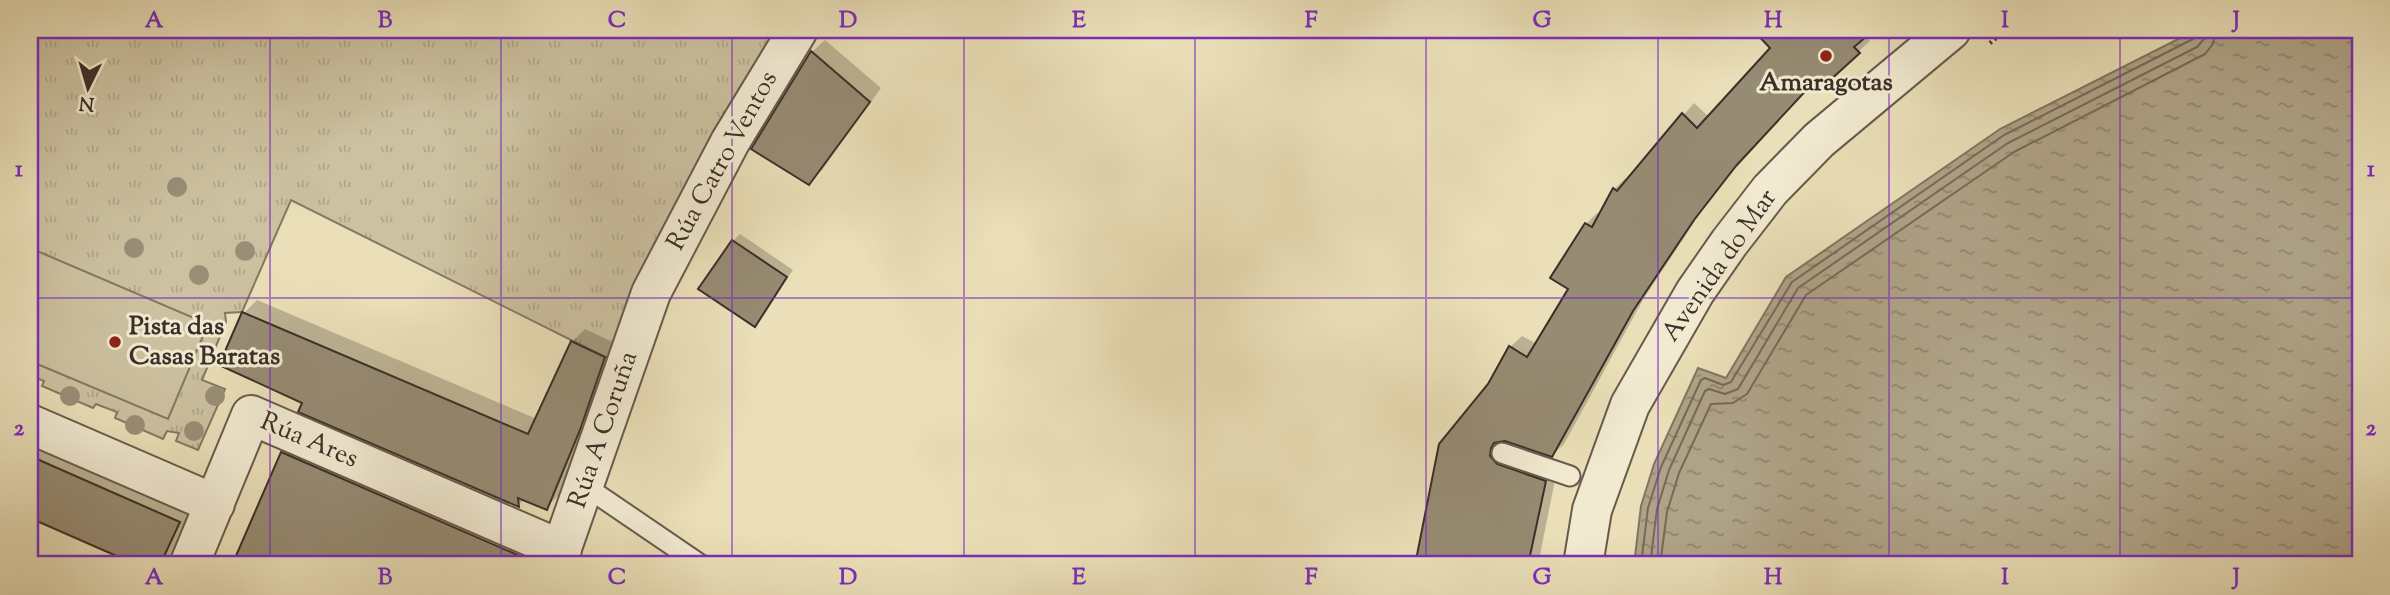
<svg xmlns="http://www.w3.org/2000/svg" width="2390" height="595" viewBox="0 0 2390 595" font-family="'Sorts Mill Goudy',serif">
	<defs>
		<pattern id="grass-tufts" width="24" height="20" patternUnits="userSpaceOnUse" patternTransform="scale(1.75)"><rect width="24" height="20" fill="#ccc1a0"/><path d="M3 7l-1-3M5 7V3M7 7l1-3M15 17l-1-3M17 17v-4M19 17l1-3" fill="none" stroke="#b0a68a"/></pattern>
		<pattern id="water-ripples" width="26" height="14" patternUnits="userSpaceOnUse" patternTransform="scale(1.75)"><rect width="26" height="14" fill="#afa387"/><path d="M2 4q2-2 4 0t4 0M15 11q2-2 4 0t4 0" fill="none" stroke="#90856e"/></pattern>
	</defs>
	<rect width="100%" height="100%" fill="#eadfb8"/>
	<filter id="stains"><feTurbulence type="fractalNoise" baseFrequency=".00286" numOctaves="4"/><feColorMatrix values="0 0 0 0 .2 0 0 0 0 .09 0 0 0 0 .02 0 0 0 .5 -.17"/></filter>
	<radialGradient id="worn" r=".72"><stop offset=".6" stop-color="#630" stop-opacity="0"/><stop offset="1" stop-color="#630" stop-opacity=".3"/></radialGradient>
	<path fill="url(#grass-tufts)" stroke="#847864" stroke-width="2" d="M30,30H783L666,222L654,248L613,361L291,200L242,312L225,313L226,322L202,380L225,389L198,450L176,441L179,433L167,431L163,439L115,418L117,412L96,404L93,408L42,386L44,381L30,375Z"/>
	<path fill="#ccc1a0" stroke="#847864" stroke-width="2" d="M30,248L208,324L168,419L30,361Z"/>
	<path fill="url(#water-ripples)" stroke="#817561" stroke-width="2" d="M2196,30H2360V565H1634L1641,506L1654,464L1698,368L1726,378L1786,277L2000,129Z"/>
	<path fill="#0003" d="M1755,30H1872L1865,36L1870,41L1858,52L1811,83L1747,152L1705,206L1644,298L1564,444L1552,455L1505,439L1501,440V444L1557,470L1538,565H1418L1441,445L1489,385L1510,347L1522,336L1537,344L1570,288L1586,224L1597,213L1601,215L1614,189L1626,178L1628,180L1694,103L1709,117L1772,48Z
		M825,40L881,88L822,170L809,183L812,52Z
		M740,234L793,270L754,325L733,241Z
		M257,300L537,419L572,342L585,329L617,344L592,416L559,495L546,508L525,499L518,505L304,402L244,313Z
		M30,438L191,509L166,565H119L122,557L30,518Z
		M295,440L535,553L530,565H395L388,562L384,565H379L327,543L318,565H233L282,453Z"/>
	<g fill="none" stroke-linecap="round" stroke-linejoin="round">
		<path stroke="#766958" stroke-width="2" d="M1641,565L1648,508L1661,467L1701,380L1705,378L1723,385L1731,382L1792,282L2004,135L2193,39L2197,30
			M1650,565L1657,509L1669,470L1705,391L1709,389L1725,394L1738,389L1798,288L2008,143L2197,47L2204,39L2206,30
			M1660,565L1667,512L1679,473L1711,404L1733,403L1747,394L1806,295L2014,152L2205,54L2213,44L2216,30"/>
	</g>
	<path fill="#968b73" stroke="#3c2f29" stroke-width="2" d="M1753,30H1874L1854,47L1860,53L1817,92L1811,85L1736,166L1694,220L1633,311L1552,457L1505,441L1494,443L1491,448L1490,456L1497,464L1546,481L1528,565H1415L1439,444L1488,384L1509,346L1527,357L1568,289L1550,278L1585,223L1592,227L1613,188L1617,191L1682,113L1697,128L1770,48Z
		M811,51L870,102L809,185L751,149Z
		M732,240L787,277L755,327L698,289Z
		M242,312L528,434L571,341L605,357L580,430L547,510L518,498L519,507L298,412L302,403L219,365Z
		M281,452L522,557L523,565H232Z
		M30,456L180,522L160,565H137L30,518Z"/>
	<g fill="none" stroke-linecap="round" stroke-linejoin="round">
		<g stroke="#685b4d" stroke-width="23">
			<path id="lane" d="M1502,453L1570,476
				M585,486L701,565"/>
		</g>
		<g stroke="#685b4d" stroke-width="42">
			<path id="street" d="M30,424L215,504
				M189,565L251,415L562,550
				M556,565L651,293L730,142L798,30
				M1583,565L1592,510L1630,405L1695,292L1729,243L1770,190L1819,140L1951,30"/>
		</g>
		<path stroke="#3c2f29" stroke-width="4.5" stroke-dasharray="2 3.5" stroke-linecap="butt" d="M1990,43L2006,30"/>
		<use href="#lane" stroke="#f1ead1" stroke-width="19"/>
		<use href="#street" stroke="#f1ead1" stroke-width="38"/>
	</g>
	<g fill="#9a8e77">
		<circle cx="177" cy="187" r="10"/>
		<circle cx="134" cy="248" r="10"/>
		<circle cx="245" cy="251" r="10"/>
		<circle cx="199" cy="275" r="10"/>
		<circle cx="70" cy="396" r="10"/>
		<circle cx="215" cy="396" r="10"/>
		<circle cx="135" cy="425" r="10"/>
		<circle cx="194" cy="431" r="10"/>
	</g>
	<path fill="none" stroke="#7b2cbf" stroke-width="2" stroke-opacity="0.55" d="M270,30V565M501,30V565M732,30V565M964,30V565M1195,30V565M1426,30V565M1658,30V565M1889,30V565M2120,30V565M30,298H2360"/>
	<g fill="#8f2418" stroke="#f1ead1" stroke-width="2.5">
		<circle cx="1826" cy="56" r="7"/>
		<circle cx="115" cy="342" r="7"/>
	</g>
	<g text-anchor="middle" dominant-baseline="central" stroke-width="6" stroke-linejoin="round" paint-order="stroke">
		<g font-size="26" font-weight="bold" fill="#3c2f29" stroke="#f1ead1">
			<text x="1826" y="83">Amaragotas</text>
			<text x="129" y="327" text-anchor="start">Pista das<tspan x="129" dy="30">Casas Baratas</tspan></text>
		</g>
		<g font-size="26" fill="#3c2f29" stroke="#f1ead1">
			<text transform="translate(723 161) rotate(-61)">Rúa Catro Ventos</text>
			<text transform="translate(1720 266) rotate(-55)">Avenida do Mar</text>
			<text transform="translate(604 430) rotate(-71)">Rúa A Coruña</text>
			<text transform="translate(309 441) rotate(23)">Rúa Ares</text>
		</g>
	</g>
	<rect width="2390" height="595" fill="none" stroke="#eadfb8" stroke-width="77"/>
	<g transform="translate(88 88) rotate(185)" stroke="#f1ead1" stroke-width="5" paint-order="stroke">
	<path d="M0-5L12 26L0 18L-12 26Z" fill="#3c2f29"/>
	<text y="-10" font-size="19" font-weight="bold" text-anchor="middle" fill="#3c2f29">N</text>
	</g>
	<rect x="38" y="38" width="2314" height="518" fill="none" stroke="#7b2cbf" stroke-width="2.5"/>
	<g font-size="23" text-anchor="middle" font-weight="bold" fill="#7b2cbf">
		<text x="154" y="27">A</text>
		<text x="385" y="27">B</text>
		<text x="617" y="27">C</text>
		<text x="848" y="27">D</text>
		<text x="1079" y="27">E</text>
		<text x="1311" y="27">F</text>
		<text x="1542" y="27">G</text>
		<text x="1773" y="27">H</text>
		<text x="2005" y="27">I</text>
		<text x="2236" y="27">J</text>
		<text x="19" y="176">1</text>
		<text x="2371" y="176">1</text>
		<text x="19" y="435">2</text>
		<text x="2371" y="435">2</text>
		<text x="154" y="584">A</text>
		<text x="385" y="584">B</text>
		<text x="617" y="584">C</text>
		<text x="848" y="584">D</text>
		<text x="1079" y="584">E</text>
		<text x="1311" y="584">F</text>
		<text x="1542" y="584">G</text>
		<text x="1773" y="584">H</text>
		<text x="2005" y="584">I</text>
		<text x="2236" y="584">J</text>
	</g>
	<rect width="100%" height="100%" filter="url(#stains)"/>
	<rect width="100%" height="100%" fill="url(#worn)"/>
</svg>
